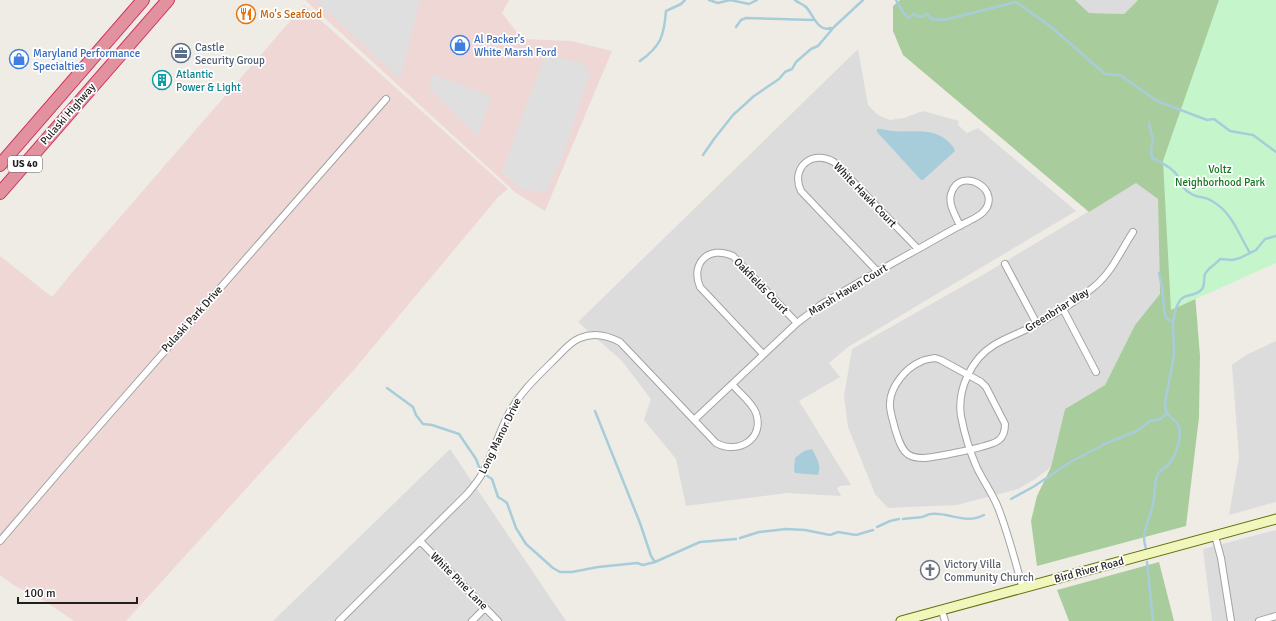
<svg xmlns="http://www.w3.org/2000/svg" width="1276" height="621" viewBox="0 0 1276 621" font-family="Signika,sans-serif">
	<rect width="100%" height="100%" fill="#efece5"/>
	<path fill="#dddcdc" d="M1075,0H1138L1124,14L1089,13Z
		M858,49L868,105L878,115L890,120L904,118L923,111L959,121L958,125L967,133L978,128L1076,211L848,347L829,363L840,377L799,401L851,485L840,486L837,488L841,496L787,493L686,506L676,459L644,420L651,399L622,361L578,322Z
		M1136,183L1158,199L1160,295L1135,325L1105,385L1065,409L1051,467L1035,479L1018,489L957,505L888,508L875,494L848,427L844,396L852,349L986,273Z
		M1276,341V502L1229,515L1239,457L1232,365L1246,355Z
		M450,449L566,621H273Z
		M1276,530V621H1212L1203,549Z"/>
	<path fill="#efd7d6" d="M305,0H509L502,13L522,39L571,41L612,51L545,211L516,193Z
		M304,5L508,189L499,196L353,371L126,621H74L43,600L15,586L0,575V256L52,297L75,269Z"/>
	<path fill="#a9cc9d" d="M900,0H1075L1089,13L1124,14L1138,0H1276L1195,294L1200,356L1199,417L1186,526L1037,566L1031,521L1037,496L1051,467L1065,409L1105,385L1135,325L1160,294L1158,199L1136,183L1089,212L903,55L893,31V6Z
		M1159,562L1174,621H1069L1057,590Z"/>
	<path fill="#c5f6cb" d="M1219,0H1276V263L1171,310L1163,161Z"/>
	<path fill="#dfdfdf" d="M315,0H420L400,79Z
		M545,55L581,62L590,74L562,157L546,192L520,189L502,172Z
		M432,74L491,96L478,136L429,88Z"/>
	<path fill="#a8cdda" d="M877,129C882,128 887,131 892,131C914,133 933,126 950,143C952,146 954,147 955,151L923,180H921L877,132Z
		M812,449C816,457 822,465 818,475L795,473L794,470L795,458L804,451Z"/>
	<g fill="none" stroke-linecap="round" stroke-linejoin="round">
		<path stroke="#a8cdda" stroke-width="2.5" d="M709,0L718,3L730,0L749,4L757,0
			M795,0C798,3 803,4 806,7C813,14 818,33 831,28
			M896,0L903,12L908,18L914,14L921,17L927,14L933,20L939,19L944,20L1016,2L1050,26L1105,74L1120,75L1157,101L1207,120L1214,119L1230,131L1253,135L1276,152
			M736,27L741,20L746,18L813,20
			M640,61C661,46 664,36 666,11L681,4L685,0
			M1149,122L1153,141L1151,149L1152,158C1160,162 1172,167 1177,175C1180,181 1181,186 1187,191C1198,200 1203,195 1212,201C1232,212 1239,235 1250,253
			M703,155L714,139L733,115L754,96L779,79L785,72L792,69L796,62L811,49L818,46L834,27L863,0
			M1159,273L1162,287L1165,316L1169,320L1173,322
			M387,388L413,407L416,415L423,424L432,425L459,434L476,459L481,472L492,479L498,497L503,500L507,503L516,528L526,544L553,568L560,572H572L598,567L637,563L643,565L655,562L700,542L736,539
			M595,411L640,523L651,556L655,562
			M1011,499L1033,487L1072,461L1109,442L1137,431L1150,421L1160,419L1167,414
			M903,519C909,518 916,518 922,517C925,516 928,514 931,514C950,512 965,525 984,515
			M877,527L890,521L899,519
			M740,538L759,532L786,529L805,530L830,535L838,532L856,535L873,530
			M1146,549C1145,545 1144,542 1144,537C1145,526 1151,515 1153,504C1155,496 1154,485 1157,476C1159,471 1164,469 1168,465C1175,457 1179,445 1180,434C1180,418 1167,419 1165,408C1166,390 1172,372 1174,353C1174,336 1170,317 1179,302C1184,293 1193,297 1200,291C1206,287 1203,280 1205,274C1207,269 1216,264 1220,259L1232,260L1240,258L1256,250L1265,239L1276,236
			M1147,562L1153,621"/>
		<g stroke="#a3a3a3" stroke-width="8">
			<path id="street" d="M1005,264L1037,324
				M878,272L801,191C790,168 812,149 834,162L918,249
				M1063,309L1096,372
				M763,354L700,287C690,263 709,245 733,256L797,323
				M935,358L941,360L981,382L986,387L1005,424C1005,430 1004,436 999,440C991,447 936,457 924,458C919,458 914,458 909,455C901,450 898,438 895,429C893,420 889,410 890,402C891,386 906,368 920,362C925,359 930,359 935,358Z
				M694,420L797,323L822,304C854,285 887,266 920,248C934,240 948,232 963,224C969,221 976,218 981,214C1007,192 960,163 951,194C948,205 956,216 960,226
				M1215,536L1221,558L1231,621
				M0,541L71,458L386,99
				M420,541L498,621
				M1023,589C1015,561 1008,532 997,505C991,492 983,480 977,468C970,452 964,432 961,416C957,390 971,359 994,345C1007,337 1023,332 1037,324C1057,313 1077,301 1095,286C1112,272 1121,250 1133,232
				M942,611L945,621
				M339,621L467,494C473,487 479,480 483,472C493,453 499,432 509,413C521,391 539,375 556,358C563,351 570,342 580,338C594,332 607,335 620,342L716,443C738,455 765,439 756,413C752,402 739,393 732,384
				M472,621L485,608
				M1259,621L1276,616"/>
		</g>
		<g stroke="#62700b" stroke-width="11">
			<path id="secondary" d="M901,621L1276,519"/>
		</g>
		<g stroke="#d12f61" stroke-width="14">
			<path id="highway" d="M0,165L143,0
				M0,193L168,0"/>
		</g>
		<use href="#street" stroke="#fff" stroke-width="6"/>
		<use href="#secondary" stroke="#f1f6bd" stroke-width="9"/>
		<use href="#highway" stroke="#e2929e" stroke-width="12"/>
	</g>
	<defs>
		<g id="restaurant-ring" transform="scale(1)"><circle r="9.5" fill="#fff" stroke="#e8710a" stroke-width="1.5"/><path d="M-5-6h1v4h1v-4h1v4h1v-4h1v5L-1.5 .5V6h-2V.5L-5-1ZM5-6V6H3V1.5H1.5Q1.5-4 5-6Z" fill="#e8710a"/></g>
		<g id="shop-ring" transform="scale(1)"><circle r="9.5" fill="#fff" stroke="#3f7fe0" stroke-width="1.5"/><path d="M-5-2.5h2.3a2.7 3.5 0 0 1 5.4 0H5L5.5 6h-11ZM-1.5-2.5h3a1.5 2.3 0 0 0-3 0Z" fill="#3f7fe0"/></g>
		<g id="office-ring" transform="scale(1)"><circle r="9.5" fill="#fff" stroke="#5c6f8a" stroke-width="1.5"/><path d="M-6-3h4V-5.5h4V-3h4V5H-6ZM-1-4.5V-3h2v-1.5ZM-6 0V1H6V0Z" fill="#5c6f8a"/></g>
		<g id="building-ring" transform="scale(1)"><circle r="9.5" fill="#fff" stroke="#0f9aa8" stroke-width="1.5"/><path d="M-4-6H4V6H1V3H-1V6H-4ZM-2.5-4.3h1.7v1.8h-1.7ZM.8-4.3h1.7v1.8H.8ZM-2.5-1h1.7V.8h-1.7ZM.8-1h1.7V.8H.8Z" fill="#0f9aa8"/></g>
		<g id="church-ring" transform="scale(1)"><circle r="9.5" fill="#fff" stroke="#6b7280" stroke-width="1.5"/><path d="M-1.2-6h2.4v3.5h3.3v2.4h-3.3V6h-2.4V-.1h-3.3v-2.4h3.3Z" fill="#6b7280"/></g>
	</defs>
	<g fill-rule="evenodd">
		<use href="#restaurant-ring" x="246" y="14"/>
		<use href="#shop-ring" x="460" y="45"/>
		<use href="#office-ring" x="181" y="53"/>
		<use href="#shop-ring" x="19" y="59"/>
		<use href="#building-ring" x="162" y="80"/>
		<use href="#church-ring" x="930" y="570"/>
	</g>
	<g text-anchor="middle" dominant-baseline="central" stroke-width="3.5" stroke-linejoin="round" paint-order="stroke">
		<rect fill="#fff" stroke="#626262" stroke-width="1" x="8" y="156" width="34" height="16" rx="3"/>
		<g font-size="10" font-weight="bold" fill="#1f1f1f">
			<text x="25" y="164">US 40</text>
		</g>
		<g font-size="11" fill="#c56008" stroke="#fff" text-anchor="start">
			<text x="260" y="14">Mo's Seafood</text>
		</g>
		<g font-size="11" fill="#366cbe" stroke="#fff" text-anchor="start">
			<text x="474" y="39">Al Packer's<tspan x="474" dy="13">White Marsh Ford</tspan></text>
			<text x="33" y="53">Maryland Performance<tspan x="33" dy="13">Specialties</tspan></text>
		</g>
		<g font-size="11" fill="#4e5e75" stroke="#fff" text-anchor="start">
			<text x="195" y="47">Castle<tspan x="195" dy="13">Security Group</tspan></text>
		</g>
		<g font-size="11" fill="#0d838f" stroke="#fff" text-anchor="start">
			<text x="176" y="74">Atlantic<tspan x="176" dy="13">Power &amp; Light</tspan></text>
		</g>
		<g font-size="11" fill="#1f1f1f" stroke="#fff">
			<text transform="translate(68 114) rotate(-49)">Pulaski Highway</text>
			<text transform="translate(865 195) rotate(46)">White Hawk Court</text>
			<text transform="translate(761 286) rotate(46)">Oakfields Court</text>
			<text transform="translate(848 290) rotate(-31)">Marsh Haven Court</text>
			<text transform="translate(1057 310) rotate(-32)">Greenbriar Way</text>
			<text transform="translate(192 319) rotate(-48)">Pulaski Park Drive</text>
			<text transform="translate(500 436) rotate(-64)">Long Manor Drive</text>
			<text transform="translate(1089 570) rotate(-15)">Bird River Road</text>
			<text transform="translate(459 581) rotate(45)">White Pine Lane</text>
		</g>
		<g font-size="11" fill="#12771e" stroke="#fff">
			<text x="1220" y="169">Voltz<tspan x="1220" dy="13">Neighborhood Park</tspan></text>
		</g>
		<g font-size="11" fill="#5b616d" stroke="#fff" text-anchor="start">
			<text x="944" y="564">Victory Villa<tspan x="944" dy="13">Community Church</tspan></text>
		</g>
	</g>
	<path d="M18 597v6h119v-6" fill="none" stroke="#1f1f1f" stroke-width="2"/>
	<text x="24" y="597" font-size="12" fill="#1f1f1f" stroke="#ffffff" stroke-width="3" paint-order="stroke">100 m</text>
</svg>
